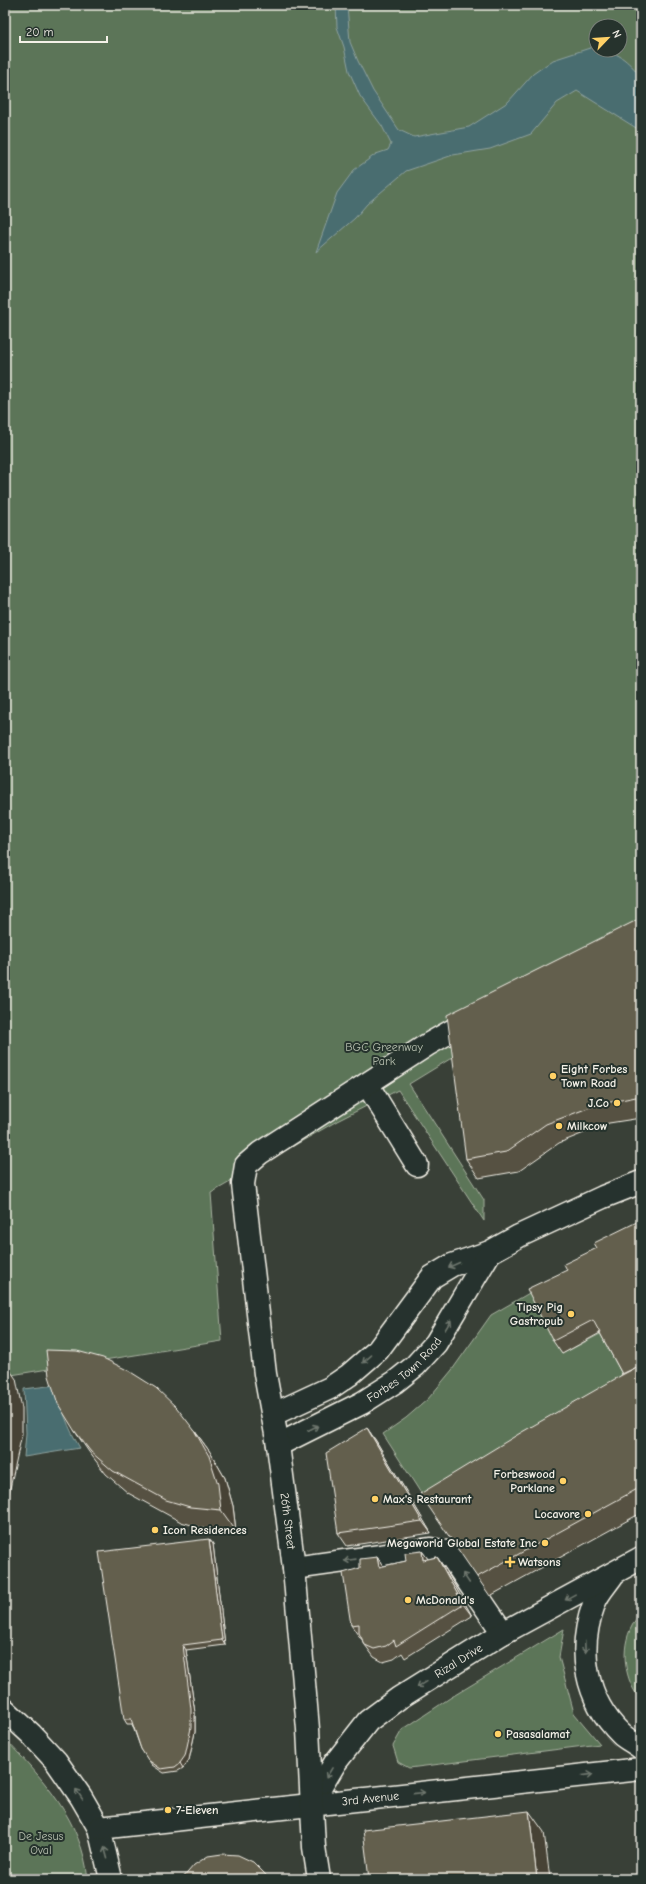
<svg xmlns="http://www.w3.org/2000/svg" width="646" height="1884" viewBox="0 0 646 1884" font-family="'Comic Neue',sans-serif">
	<rect width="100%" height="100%" fill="#394037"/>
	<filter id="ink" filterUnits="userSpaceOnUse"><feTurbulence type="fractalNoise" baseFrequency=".025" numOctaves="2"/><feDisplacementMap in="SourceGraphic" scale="8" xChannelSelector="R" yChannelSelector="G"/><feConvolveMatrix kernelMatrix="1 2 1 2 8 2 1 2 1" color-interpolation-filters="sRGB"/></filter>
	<g filter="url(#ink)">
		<path fill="#5c7459" stroke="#a8b2a0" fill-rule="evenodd" d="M5,5H641V942L409,1084L484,1200V1221L398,1090L337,1121L211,1193L222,1341L5,1376ZM596,26H620V50H596Z
			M531,1292L562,1354L602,1333L635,1394L433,1512L383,1434L406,1418L428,1399L452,1370L491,1315Z
			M641,1613V1700C624,1681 620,1648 632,1626C634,1621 638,1617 641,1613Z
			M564,1629L559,1657L574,1713L600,1744L409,1768L398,1762L393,1746L402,1730L450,1698Z
			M5,1739C44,1780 82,1821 88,1879H5Z"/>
		<path fill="#4a6d6f" stroke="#8ea29f" d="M336,5H347L350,42L358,61L373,91L399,130L414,137L469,127L508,102L533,74L553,60L596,46V50C618,50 627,61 641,76V131L577,91L557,103L531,134L490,149L453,155L406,171L367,204L355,218L316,252L337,193L354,170L376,154L388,150L391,144L382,126L360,96L349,71L344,47L337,27Z
			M56,1385C61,1408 68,1428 80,1448L24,1457L26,1433L24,1389Z"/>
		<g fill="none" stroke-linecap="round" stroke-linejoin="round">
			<g stroke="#f4f1e8" stroke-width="25">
				<g id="minor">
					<path d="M367,1084L417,1165"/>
					<path d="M274,1414L330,1388L349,1375L378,1350L432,1277L452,1265L490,1252L519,1236L603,1197L641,1182"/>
					<path id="s1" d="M278,1445L362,1403L395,1382L415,1366L436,1343L490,1252"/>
					<path d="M294,1568L431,1549L443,1551L452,1558L503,1633"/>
					<path d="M612,1576C606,1585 597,1594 594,1604C577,1650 585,1699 621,1734C626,1739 635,1743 641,1748"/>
					<path d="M5,1710L31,1734L56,1761L81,1797L99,1828L111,1879"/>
					<path id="s2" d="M310,1805L335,1763L368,1721L399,1698L503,1633L641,1558"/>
					<path id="s3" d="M99,1828L641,1769"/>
					<path d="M319,1879L314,1847L308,1729L294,1568L278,1445L265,1374L243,1184L246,1165L260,1153L427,1045L476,1017"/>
				</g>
			</g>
			<use href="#minor" stroke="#26332d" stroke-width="22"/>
		</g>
		<path fill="#565142" stroke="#f4f1e8" d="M641,918V1118L609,1123L559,1143L519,1171L479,1178L466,1159Z
			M641,1220V1513L490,1596L477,1577L622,1374L600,1333L562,1354L553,1341L567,1270L597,1248Z
			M367,1428L376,1441L431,1533L347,1546L338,1533Z
			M74,1430H194L210,1452L225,1478L233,1506L236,1531L206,1529L181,1522L128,1493L106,1474L89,1452Z
			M209,1539L213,1544L225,1645L186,1650L195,1713V1732L189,1760L183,1768L178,1771L164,1773L152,1765L141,1749L132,1724H127L124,1719Z
			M422,1551L428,1559L437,1557L446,1570L472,1616L405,1658L402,1653L394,1659L383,1662L374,1657L365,1645L361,1638H360L351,1625L360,1568L377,1557L383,1566L406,1561Z"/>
		<path fill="#464236" stroke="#f4f1e8" d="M5,1363L16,1379L22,1409V1434L9,1493L5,1501Z
			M367,1428L376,1441L431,1533L422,1521Z
			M194,1430L210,1452L225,1478L233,1506L236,1531L221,1510Z
			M209,1539L213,1544L225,1645L222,1640Z
			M422,1551L431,1563L423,1560Z
			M377,1557L385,1569L379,1567Z
			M437,1557L446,1570L472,1616L463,1604Z
			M183,1645L186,1650L195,1713V1732L189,1760L183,1768L180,1763Z
			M529,1811L544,1832L550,1879H537Z"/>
		<path fill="#645e4d" stroke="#f4f1e8" d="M641,918V1096L596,1105L546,1124L506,1152L466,1159L447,1015Z
			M641,1220V1365L622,1374L593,1320L553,1341L527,1289L567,1270L564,1264L597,1248L594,1243Z
			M46,1350L77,1351L103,1358L129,1371L156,1388L177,1408L194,1430L209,1456L218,1484L221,1510L190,1507L166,1500L113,1471L91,1452L74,1430L58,1404L49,1376Z
			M641,1365V1487L477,1577L420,1494L522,1432L622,1375Z
			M5,1378L7,1387V1413L5,1420Z
			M367,1428L422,1521L338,1533L326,1453Z
			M209,1539L222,1640L183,1645L191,1709V1728L185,1756L180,1763L175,1767L161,1769L148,1760L141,1749L131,1719H124L99,1552Z
			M422,1551L423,1560L437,1557L463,1604L396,1646L394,1640L386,1646L374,1649L365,1645L359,1633V1624L351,1625L343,1573L360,1568V1559L377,1557L379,1567L406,1561L405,1553Z
			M529,1811L537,1879H369L363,1830Z
			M222,1854L238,1855L253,1862L265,1874L268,1879H182L194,1865L208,1856Z"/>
		<defs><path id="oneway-shaft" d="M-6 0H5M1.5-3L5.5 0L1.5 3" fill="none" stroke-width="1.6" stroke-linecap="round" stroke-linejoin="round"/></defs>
		<g stroke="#6e766e">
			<use href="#oneway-shaft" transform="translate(454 1265) rotate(156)"/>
			<use href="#oneway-shaft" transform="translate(448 1325) rotate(-59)"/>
			<use href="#oneway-shaft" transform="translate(367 1359) rotate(139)"/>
			<use href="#oneway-shaft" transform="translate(313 1428) rotate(-27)"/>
			<use href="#oneway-shaft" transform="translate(350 1560) rotate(172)"/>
			<use href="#oneway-shaft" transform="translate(466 1578) rotate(-124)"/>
			<use href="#oneway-shaft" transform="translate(570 1597) rotate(151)"/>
			<use href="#oneway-shaft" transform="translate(585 1647) rotate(87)"/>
			<use href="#oneway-shaft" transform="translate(422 1684) rotate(148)"/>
			<use href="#oneway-shaft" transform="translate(329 1773) rotate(121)"/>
			<use href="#oneway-shaft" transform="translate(587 1775) rotate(-7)"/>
			<use href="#oneway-shaft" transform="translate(419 1793) rotate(-6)"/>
			<use href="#oneway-shaft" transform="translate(79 1794) rotate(-124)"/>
			<use href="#oneway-shaft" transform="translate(106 1853) rotate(-105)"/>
		</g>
	</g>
	<g fill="#ffd166" stroke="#26332d" stroke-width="1.5">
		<circle cx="553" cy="1076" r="4"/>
		<circle cx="617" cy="1103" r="4"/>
		<circle cx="559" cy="1126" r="4"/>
		<circle cx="571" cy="1314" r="4"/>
		<circle cx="563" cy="1481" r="4"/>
		<circle cx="375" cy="1499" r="4"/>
		<circle cx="588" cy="1514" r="4"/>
		<circle cx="155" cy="1530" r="4"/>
		<circle cx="545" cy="1543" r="4"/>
		<path d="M508 1556h4v4h4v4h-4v4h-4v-4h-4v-4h4z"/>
		<circle cx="408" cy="1600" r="4"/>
		<circle cx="498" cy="1734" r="4"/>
		<circle cx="168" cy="1810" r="4"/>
	</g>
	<g text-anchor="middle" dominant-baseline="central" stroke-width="4" stroke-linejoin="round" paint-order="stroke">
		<g font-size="12" fill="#b7bfaf" stroke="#26332d">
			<text x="384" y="1047">BGC Greenway<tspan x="384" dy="14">Park</tspan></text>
			<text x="41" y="1836">De Jesus<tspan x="41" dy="14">Oval</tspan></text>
		</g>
		<g font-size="12" font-weight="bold" fill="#f4f1e8" stroke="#26332d" text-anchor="start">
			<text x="561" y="1069">Eight Forbes<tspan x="561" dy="14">Town Road</tspan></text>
			<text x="609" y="1103" text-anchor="end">J.Co</text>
			<text x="567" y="1126">Milkcow</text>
			<text x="563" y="1307" text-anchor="end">Tipsy Pig<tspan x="563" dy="14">Gastropub</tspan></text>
			<text x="555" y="1474" text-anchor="end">Forbeswood<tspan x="555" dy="14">Parklane</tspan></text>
			<text x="383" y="1499">Max's Restaurant</text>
			<text x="580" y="1514" text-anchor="end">Locavore</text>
			<text x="163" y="1530">Icon Residences</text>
			<text x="537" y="1543" text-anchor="end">Megaworld Global Estate Inc</text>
			<text x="518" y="1562">Watsons</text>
			<text x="416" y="1600">McDonald's</text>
			<text x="506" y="1734">Pasasalamat</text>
			<text x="176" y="1810">7-Eleven</text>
		</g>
		<g font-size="12" fill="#f4f1e8" stroke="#26332d">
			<text stroke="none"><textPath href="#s1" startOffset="148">Forbes Town Road</textPath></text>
			<text transform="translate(288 1521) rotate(83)">26th Street</text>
			<text stroke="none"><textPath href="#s2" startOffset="211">Rizal Drive</textPath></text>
			<text stroke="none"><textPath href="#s3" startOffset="273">3rd Avenue</textPath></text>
		</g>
	</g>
	<rect width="646" height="1884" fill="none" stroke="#26332d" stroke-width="20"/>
	<rect x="10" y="10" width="626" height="1864" fill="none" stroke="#f4f1e8" stroke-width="1.5" filter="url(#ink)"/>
	<g transform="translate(608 38) rotate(65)"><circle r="19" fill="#26332d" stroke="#787f78"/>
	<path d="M0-3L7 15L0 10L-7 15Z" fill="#ffd166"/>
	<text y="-6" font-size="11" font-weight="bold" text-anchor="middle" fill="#f4f1e8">N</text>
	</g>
	<path d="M20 36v6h87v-6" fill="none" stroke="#f4f1e8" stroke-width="2"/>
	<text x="26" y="36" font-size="12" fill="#f4f1e8" stroke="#26332d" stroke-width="3" paint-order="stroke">20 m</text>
</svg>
